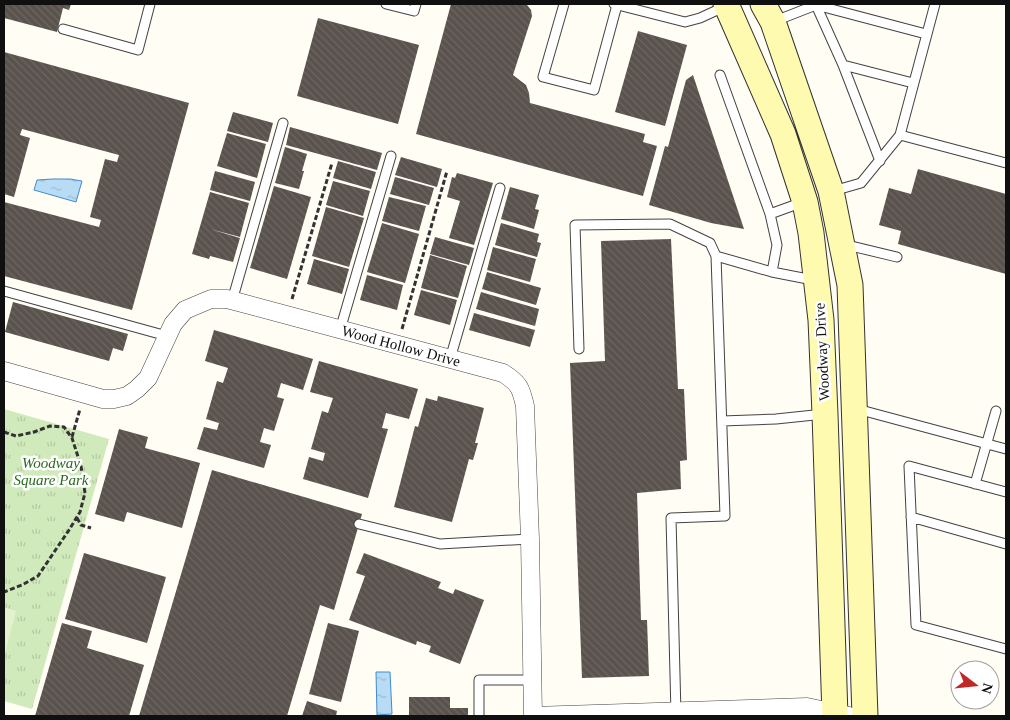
<svg xmlns="http://www.w3.org/2000/svg" width="1010" height="720" viewBox="0 0 1010 720" font-family="Georgia,serif">
	<defs>
		<pattern id="grass-tufts" width="24" height="20" patternUnits="userSpaceOnUse" patternTransform="scale(1.25)"><rect width="24" height="20" fill="#d1eabc"/><path d="M3 7l-1-3M5 7V3M7 7l1-3M15 17l-1-3M17 17v-4M19 17l1-3" fill="none" stroke="#b2c8a1"/></pattern>
		<pattern id="water-ripples" width="26" height="14" patternUnits="userSpaceOnUse" patternTransform="scale(1.25)"><rect width="26" height="14" fill="#b8dbf6"/><path d="M2 4q2-2 4 0t4 0M15 11q2-2 4 0t4 0" fill="none" stroke="#9dbbd2"/></pattern>
		<pattern id="building-back-hatch" width="6" height="6" patternUnits="userSpaceOnUse" patternTransform="scale(1.25)"><rect width="6" height="6" fill="#59524d"/><path d="M-1 5l2 2M0 0l6 6M5-1l2 2" fill="none" stroke="#6c6662"/></pattern>
	</defs>
	<rect width="100%" height="100%" fill="#fffdf4"/>
	<path fill="url(#grass-tufts)" d="M4,409L109,439L32,709L4,701Z"/>
	<path fill="#e3f1ce" d="M4,607L16,611L4,657Z"/>
	<path fill="url(#water-ripples)" stroke="#3f8ccd" d="M53,179H70L82,181L76,202L34,190L37,180Z
		M376,672H390L392,714L377,715Z"/>
	<path fill="url(#building-back-hatch)" d="M4,4H71L69,10L63,8L57,32L4,18Z
		M451,4H525L527,5L531,10L532,16L513,75L526,85L529,93L530,103L645,134L643,142L657,146L643,196L416,134Z
		M318,18L419,45L398,124L297,96Z
		M638,31L687,45L665,126L615,112Z
		M4,52L189,103L132,310L4,276V202L99,227L101,220L90,217L105,159L117,162L119,155L22,129L20,135L30,138L14,197L4,194Z
		M693,75L744,229L711,223L649,205L665,146L668,147L686,80Z
		M233,112L273,123L268,142L227,131Z
		M290,127L382,153L377,170L286,145Z
		M227,133L266,144L257,178L217,166Z
		M285,147L307,154L302,171H304L299,189L275,183Z
		M401,157L442,169L437,187L395,175Z
		M338,161L376,172L371,189L333,178Z
		M918,169L1006,194V274L898,244L901,231L879,225L889,188L911,194Z
		M215,171L255,182L250,201L210,190Z
		M457,173L493,183L474,245L449,238L460,201L447,197L452,177L455,178Z
		M395,177L434,188L429,205L390,194Z
		M333,181L370,191L363,216L326,205Z
		M274,186L311,197L287,279L250,268Z
		M510,187L539,195L535,209L539,210L534,229L501,219Z
		M210,192L249,203L240,237L210,229L240,238L233,262L210,256L209,259L192,254Z
		M389,197L426,206L419,231L382,221Z
		M326,207L364,218L349,267L312,256Z
		M382,223L419,234L405,283L367,272Z
		M501,223L539,234L537,242L541,243L537,257L495,245Z
		M435,237L474,248L469,265L430,254Z
		M671,239L678,389H684L687,460L680,461L681,489L637,493L641,620H647L649,676L582,678L570,363L605,361L601,241Z
		M493,247L536,259L530,282L487,270Z
		M430,255L467,266L458,298L421,288Z
		M314,259L349,269L342,294L307,284Z
		M487,272L541,288L536,305L482,289Z
		M367,275L403,285L397,310L360,300Z
		M421,290L457,300L450,325L414,315Z
		M481,292L539,309L535,326L476,309Z
		M13,302L128,334L123,351L113,348L109,361L5,332Z
		M474,313L535,330L530,347L469,330Z
		M214,330L313,359L303,390L281,383L277,397L284,399L274,431L264,428L260,442L271,445L264,468L197,449L204,427L217,430L219,423L206,419L217,381L223,383L228,368L205,361Z
		M319,361L418,389L409,419L386,413L382,428L388,429L368,498L303,479L309,457L323,461L325,453L311,449L322,411L328,413L333,398L310,392Z
		M438,396L484,408L475,443H478L473,460L469,459L452,522L394,507L415,426L418,427L426,398L437,401Z
		M119,429L148,437L145,448L200,463L182,528L127,512L124,522L95,514Z
		M212,470L362,514L334,610L320,605L287,716H139Z
		M84,553L166,577L147,643L65,619Z
		M364,553L441,582L438,588L453,594L455,589L484,600L460,664L429,652L431,646L417,641L416,645L349,620L365,576L356,573Z
		M62,623L92,631L87,648L144,665L129,716H79L73,715L72,716H35Z
		M328,623L359,631L341,702L309,694Z
		M409,697H450V708H468V716H409Z
		M307,701L337,711L336,716H302Z"/>
	<g fill="none" stroke-linecap="round" stroke-linejoin="round">
		<g stroke="#434343" stroke-width="11">
			<path id="service" d="M386,4L414,11L416,4
				M564,4L543,77L594,90L617,5
				M614,4L685,22L700,18L726,6
				M816,5L843,65L880,161
				M775,21L816,5L926,34
				M63,29L138,50L150,4
				M843,65L913,83
				M720,75L770,214L777,245L772,272
				M900,135L1006,163
				M833,191L861,183L900,135L935,4
				M770,214L803,202
				M843,244L897,257
				M4,291L167,336
				M232,301L283,123
				M340,330L391,156
				M579,349L575,225L670,224L710,243L716,256L772,272L813,280
				M450,359L500,188
				M857,409L1006,449
				M722,421L776,419L824,414
				M975,484L996,411
				M1006,492L909,466L916,625L1006,649
				M911,517L1006,544
				M359,524L440,544L530,539
				M676,714L671,518L725,516L716,256
				M479,716V680H533"/>
		</g>
		<g stroke="#434343" stroke-width="19">
			<path id="minor" d="M4,371L103,399H114L127,396L137,389L148,378L173,324L185,310L211,299H227L503,373C519,383 521,388 525,406L530,539L533,716
				M533,716L807,707L849,716"/>
		</g>
		<g stroke="#323232" stroke-width="27">
			<path id="secondary" d="M726,4L783,134L805,202L811,233L821,320L825,414L835,716
				M763,4L773,22L831,191L850,285L865,716"/>
		</g>
		<path stroke="#323232" stroke-width="3" stroke-dasharray="5 2.5" stroke-linecap="butt" d="M292,299L332,163
			M402,329L447,171
			M4,432L16,436L34,432L50,426L64,427L72,438L81,466L85,493L80,512L69,530L38,576L22,585L4,592
			M72,437L80,409
			M77,518L81,525L91,528"/>
		<use href="#service" stroke="#fff" stroke-width="9"/>
		<use href="#minor" stroke="#fff" stroke-width="18"/>
		<use href="#secondary" stroke="#fefaaf" stroke-width="25"/>
	</g>
	<g text-anchor="middle" dominant-baseline="central" stroke-width="5" stroke-linejoin="round" paint-order="stroke">
		<g font-size="15" fill="#101010" stroke="#fff">
			<text transform="translate(401 346) rotate(15)">Wood Hollow Drive</text>
			<text transform="translate(822 352) rotate(-93)">Woodway Drive</text>
		</g>
		<g font-size="15" font-style="italic" fill="#2a691f" stroke="#fff">
			<text x="51" y="463">Woodway<tspan x="51" dy="17">Square Park</tspan></text>
		</g>
	</g>
	<rect width="1010" height="720" fill="none" stroke="#101010" stroke-width="10"/>
	<g transform="translate(975 685) rotate(106)"><circle r="24" fill="#ffffff" stroke="#9f9f9f"/>
	<path d="M0-4L9 19L0 12L-9 19Z" fill="#c12927"/>
	<text y="-8" font-size="14" font-weight="bold" text-anchor="middle" fill="#101010">N</text>
	</g>
</svg>
